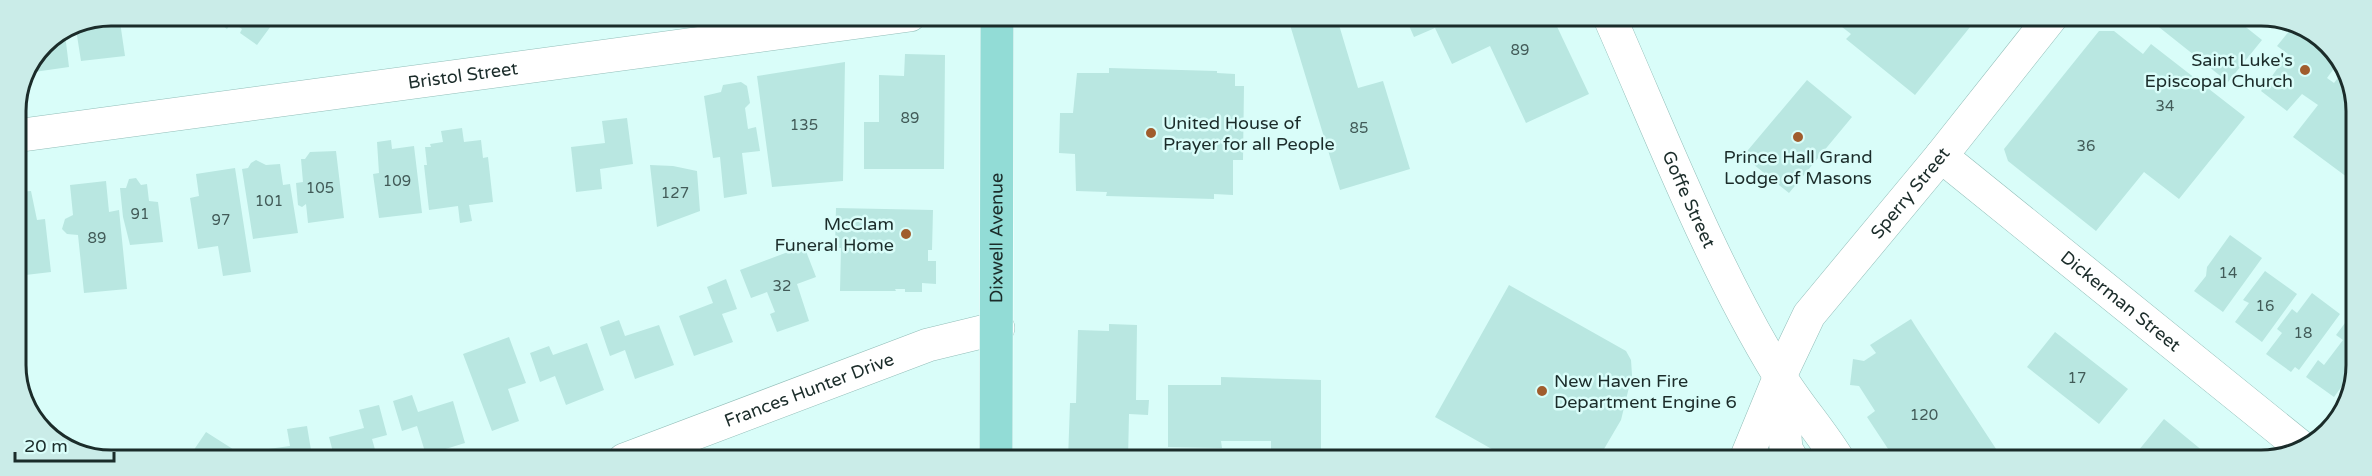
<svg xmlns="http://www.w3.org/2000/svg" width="2372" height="476" viewBox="0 0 2372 476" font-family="'Varela Round',sans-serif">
	<rect width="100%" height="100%" fill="#d9fdf9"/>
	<path fill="#b9e7e1" d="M110,15H119L125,56L81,61L76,29Z
		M208,15H279L257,45L240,33L242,29L232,22L227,29Z
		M341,15H361L353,25Z
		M390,15H427V16L391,22Z
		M1287,15H1336L1358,88L1383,81L1410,169L1340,190Z
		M1419,16H1552L1589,94L1526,123L1490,46L1452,64L1435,28L1414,37L1407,21Z
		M1828,16H1979L1915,95L1846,39L1851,34Z
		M2145,16H2232L2262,40L2228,82Z
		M2294,25L2325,39L2338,63L2327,78L2334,83L2343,71L2355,92V183L2293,137L2318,105L2302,94L2287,111L2261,91L2288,54L2277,46Z
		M2099,31H2114L2143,54L2151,44L2245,117L2179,199L2144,172L2096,231L2008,161L2004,149Z
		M65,34L69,67L34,72L33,66L43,43Z
		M905,54L945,55L944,169H864V122H879V75L904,76Z
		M845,62L843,181L772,187L757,76Z
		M1109,68L1217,71V73L1235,74V86H1244L1243,160H1233V195L1214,194V199L1106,196L1107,192L1076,191L1075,154L1059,153L1060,113H1073L1077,73H1109Z
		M1807,80L1852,117L1789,193L1743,156Z
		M741,82L747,86L750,103L745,108L748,129L756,127L760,151L742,153L747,194L724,198L720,157L713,158L704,96L721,92L723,85Z
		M627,118L633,164L600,169L602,189L576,192L571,147L605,143L602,121Z
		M462,128L464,142L481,140L483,158L488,157L493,202L469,205L472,221L460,223L458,206L429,210L424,165H427L425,147H431L430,144L443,142L441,131Z
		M391,140L392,149L414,146L422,213L379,218L373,174L379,173L377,142Z
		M336,151L344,218L308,223L306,204L302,207L298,205L296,183L303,182L301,159H305L310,152Z
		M256,160L266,165L280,164L283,185L290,184L298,233L253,239L242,169L248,168L251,163Z
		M650,165L673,166L697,171L700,211L657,227Z
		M235,168L251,272L223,276L218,246L198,249L190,198L199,196L196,174Z
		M136,178L141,185L147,184L149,201L158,202L163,242L130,245L123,217L120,188H126L129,179Z
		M106,181L109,212L119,210L127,289L84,293L78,235L67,234L62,229L65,219L73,215L70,185Z
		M31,191L37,220L45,219L51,272L17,276V192Z
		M836,208L933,210L932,250H928V261H936V284L922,283V292H905V289H895L896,291H840L841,248H835Z
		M2230,235L2262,258L2223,312L2194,291L2206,276L2207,267Z
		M804,246L816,277L797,284L809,321L777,332L770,314L775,312L767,292L751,298L740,270Z
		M2265,271L2297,294L2262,342L2235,322L2249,303L2243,300Z
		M726,279L737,309L722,314L733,342L694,356L679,316L713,303L707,287Z
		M1509,285L1626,351L1631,360L1632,375L1621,420L1597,461H1513L1435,417Z
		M2312,293L2340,314L2299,370L2295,367L2291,372L2266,354L2282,333L2277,329L2292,309L2297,313Z
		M1911,319L1916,327L2004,461H1896L1867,417L1875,411L1859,386L1850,385L1853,359L1864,361L1876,353L1870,345Z
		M2348,319L2356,324V367L2334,397L2306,377L2318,360L2324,365L2343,340L2336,335Z
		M619,320L625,336L659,325L674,365L635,379L625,350L610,356L600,327Z
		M1109,324L1137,325L1136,400H1149L1148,415L1129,414L1128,460H1068L1070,403H1076L1078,330L1109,331Z
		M2055,332L2128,389L2099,424L2027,367Z
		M509,337L526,383L508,389L519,421L492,431L463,354Z
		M587,343L604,390L566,405L555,376L540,382L530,353L549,346L553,355Z
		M1221,377L1321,380V450H1271V441H1221L1222,448L1168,447V385H1221Z
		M412,395L418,412L453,401L465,443L426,455L417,426L402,431L393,401Z
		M379,405L387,435L372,439L378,460H335L329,437L364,428L359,410Z
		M2164,419L2215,461H2130Z
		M307,426L312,456L297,458V460H255L254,451L290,446L287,429Z
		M206,432L239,453L235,460H187Z
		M73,439L84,454L65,445Z"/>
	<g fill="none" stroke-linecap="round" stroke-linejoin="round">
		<g stroke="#92beb9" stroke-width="34">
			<g id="street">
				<path id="s1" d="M15,136L910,15"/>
				<path id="s2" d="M1941,156L2301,447"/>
				<path id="s3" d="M624,460L928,345L998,328"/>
				<path id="s4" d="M1745,461L1780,376L1809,315L1941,156L2052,16"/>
			</g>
		</g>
		<g stroke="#92beb9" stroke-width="34">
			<g id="secondary">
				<path id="s5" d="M1609,16C1662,136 1710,262 1779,375C1797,405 1821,431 1839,461"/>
				<path d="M1780,376L1786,449L1793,461"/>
			</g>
		</g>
		<g stroke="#fff" stroke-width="34">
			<g id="primary">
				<path id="s6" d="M996,460L997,15"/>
			</g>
		</g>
		<use href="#street" stroke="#fff" stroke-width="33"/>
		<use href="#secondary" stroke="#fff" stroke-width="33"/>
		<use href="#primary" stroke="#92dcd6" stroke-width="33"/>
	</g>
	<g fill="#a05d2d" stroke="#d9fdf9" stroke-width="2">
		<circle cx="2305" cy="70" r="6"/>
		<circle cx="1151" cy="133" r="6"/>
		<circle cx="1798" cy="137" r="6"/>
		<circle cx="906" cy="234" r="6"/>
		<circle cx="1542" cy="391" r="6"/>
	</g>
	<g text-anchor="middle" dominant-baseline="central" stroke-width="5" stroke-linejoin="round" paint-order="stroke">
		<g font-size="15" fill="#425b58">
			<text x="1520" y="50">89</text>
			<text x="2165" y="106">34</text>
			<text x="910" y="118">89</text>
			<text x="804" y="125">135</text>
			<text x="1359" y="128">85</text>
			<text x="2086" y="146">36</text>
			<text x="397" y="181">109</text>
			<text x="320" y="188">105</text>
			<text x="675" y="193">127</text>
			<text x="269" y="201">101</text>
			<text x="140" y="214">91</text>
			<text x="221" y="220">97</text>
			<text x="97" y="238">89</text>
			<text x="2228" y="273">14</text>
			<text x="782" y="286">32</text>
			<text x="2265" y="306">16</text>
			<text x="2303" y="333">18</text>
			<text x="2077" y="378">17</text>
			<text x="1924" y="415">120</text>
		</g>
		<g font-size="18" fill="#1b2c2a" stroke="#d9fdf9" text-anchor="end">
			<text x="2293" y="60">Saint Luke's<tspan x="2293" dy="21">Episcopal Church</tspan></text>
			<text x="1163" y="123" text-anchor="start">United House of<tspan x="1163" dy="21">Prayer for all People</tspan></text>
			<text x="1798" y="157" text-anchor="middle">Prince Hall Grand<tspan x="1798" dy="21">Lodge of Masons</tspan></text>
			<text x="894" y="224">McClam<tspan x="894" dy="21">Funeral Home</tspan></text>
			<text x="1554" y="381" text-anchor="start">New Haven Fire<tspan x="1554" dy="21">Department Engine 6</tspan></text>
		</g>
		<g font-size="18" fill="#1b2c2a" stroke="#d9fdf9">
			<text stroke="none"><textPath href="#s1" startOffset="452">Bristol Street</textPath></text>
			<text stroke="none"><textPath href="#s4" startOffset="318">Sperry Street</textPath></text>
			<text stroke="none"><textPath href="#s5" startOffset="200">Goffe Street</textPath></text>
			<text stroke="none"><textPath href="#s6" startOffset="222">Dixwell Avenue</textPath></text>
			<text stroke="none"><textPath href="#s2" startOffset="231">Dickerman Street</textPath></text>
			<text stroke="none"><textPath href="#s3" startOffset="198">Frances Hunter Drive</textPath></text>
		</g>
	</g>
	<path d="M0 0H2372V476H0ZM111 26H2261A85 85 0 0 1 2346 111V365A85 85 0 0 1 2261 450H111A85 85 0 0 1 26 365V111A85 85 0 0 1 111 26Z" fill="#caece8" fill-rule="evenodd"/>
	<path fill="none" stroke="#1b2c2a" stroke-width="3" d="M111 26H2261A85 85 0 0 1 2346 111V365A85 85 0 0 1 2261 450H111A85 85 0 0 1 26 365V111A85 85 0 0 1 111 26Z"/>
	<path d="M15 452v9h99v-9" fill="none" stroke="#1b2c2a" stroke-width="3"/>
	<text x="24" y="452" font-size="18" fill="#1b2c2a" stroke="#d9fdf9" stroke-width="4.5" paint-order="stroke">20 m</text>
</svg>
